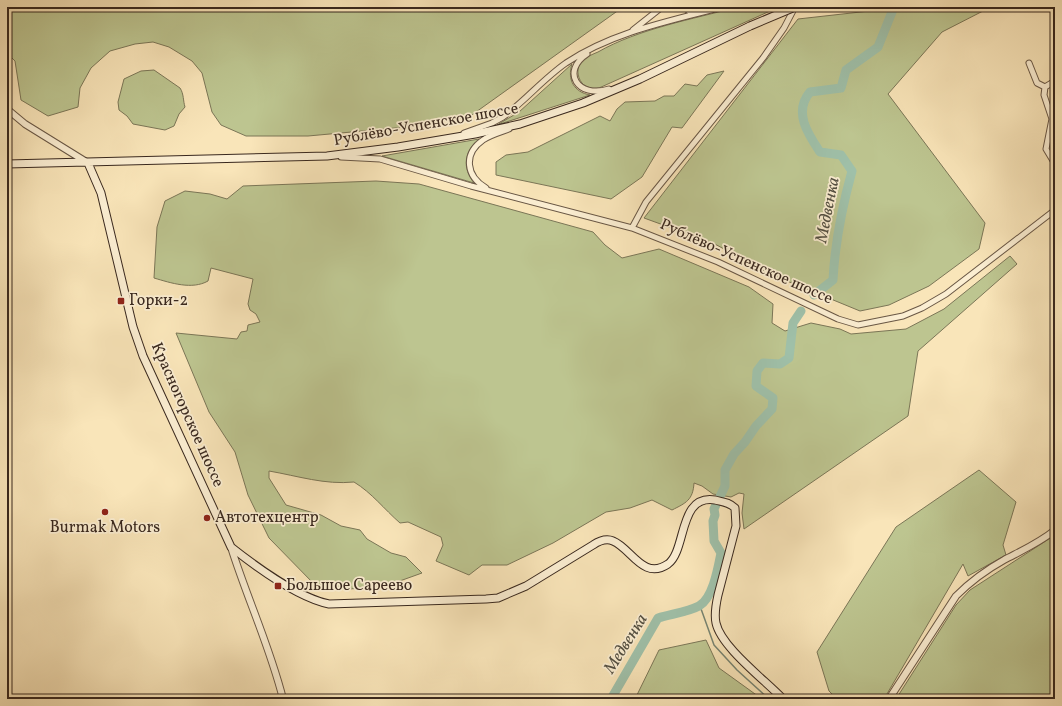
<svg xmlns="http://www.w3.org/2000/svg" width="1062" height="706" viewBox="0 0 1062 706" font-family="Vollkorn,serif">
	<rect width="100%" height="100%" fill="#f9e5b9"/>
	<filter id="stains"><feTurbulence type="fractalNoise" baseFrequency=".005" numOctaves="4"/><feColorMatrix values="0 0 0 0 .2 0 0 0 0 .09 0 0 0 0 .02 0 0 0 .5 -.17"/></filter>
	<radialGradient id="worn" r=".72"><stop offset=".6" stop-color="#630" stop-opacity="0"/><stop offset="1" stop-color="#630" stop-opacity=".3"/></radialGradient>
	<path fill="#bdc590" stroke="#7b7657" d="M7,7H623L469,117L406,127L308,136H246L221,125L212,112L202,73L192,61L169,47L153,42L135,44L110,51L91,68L80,88L78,107L48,116L21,100L15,61L7,53Z
		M738,7H779L599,88C593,89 586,88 582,83C577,77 576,67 582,61C586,57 593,54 598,52C638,29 693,19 738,7Z
		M905,7H1026L1016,10L983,11L942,32L888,94L985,223L979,249L929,286L889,305L860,311L770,274L713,243L644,218L798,19Z
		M572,64C567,80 574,92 590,95L497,125L519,112Z
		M154,70L180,88C184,94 183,101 185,107L179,114L174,126L165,130L133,124L127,116L119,110L118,102L124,79L141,71Z
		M724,71L682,128L672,127L642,177L611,199L496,175V162L506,155L528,152L600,116L610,121L617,109L625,102L655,101L664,96H674L685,84L697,86L707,75Z
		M479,139C464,151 462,168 474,183L382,156Z
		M376,181L419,184L593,232L605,245L622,258L659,249L749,287L773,304L772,323L785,331L811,323L840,329L851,334L906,329L944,309L1010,256L1017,264L918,351L908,416L744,529L742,513L744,494L739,493L731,497L713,494L702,486L694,483C693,500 686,503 672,510L652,500L630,508L606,512L553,543L507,565H482L469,575L436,561L443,545L441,537L408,522L400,523C384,509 372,493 354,482C325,485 298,476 269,471V478L286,505L321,515L341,526L360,530L367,539L391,553L406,557L422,573L383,587L348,589L314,584L269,538L248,495L235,452L209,412L176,333L237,339L241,332L247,331L248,325L260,322L256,314L250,310L248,304L253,279L211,268L208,281C192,290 171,283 154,278L157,227L165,201L185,191L210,194L227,199L243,186Z
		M979,470L1016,502L1003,545L1006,555L968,576L963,564L884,699H837L829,691L817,652L896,527Z
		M1055,535V699H896L956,605L970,590Z
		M706,640L719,668L762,699H635L659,650Z"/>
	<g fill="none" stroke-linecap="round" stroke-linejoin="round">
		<path stroke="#768371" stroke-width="1.5" d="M700,606L714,645L737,670L769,699"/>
		<path stroke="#9fc0a9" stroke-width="9" d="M814,295L833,280C835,242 842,207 852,171L841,155L820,152C808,134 793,112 810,92L841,88L846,70L878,47L894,7
			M611,699L658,618C671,614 688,612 699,606C713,598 718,568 721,553L714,541L713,521L715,515L714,509L725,486V470L734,454L745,442L756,426L772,409L773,398L756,386L757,371L763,363L780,364L789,358L793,323L801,311"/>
		<g stroke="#695745" stroke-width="7">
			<path id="minor" d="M684,7L689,11L696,13
				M633,30L662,7
				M587,54C561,71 577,99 609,89
				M1029,63L1037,83L1045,87
				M1055,81L1045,87L1044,95L1052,119L1046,149L1055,164
				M464,133L492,123L503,117C525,101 543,79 566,63C613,32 669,21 723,7
				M341,157L380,159L471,186L632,228L718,262L838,319L858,325L903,316L922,308L946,294L1055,210
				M486,188C466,176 463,154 483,140C490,135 501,132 509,129
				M632,228L646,202L763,58L784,28L795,7"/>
		</g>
		<g stroke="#695745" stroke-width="8">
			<path id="tertiary" d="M7,109L25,124L88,163
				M231,547C247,598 270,647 283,699
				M889,699L956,596C970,582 986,570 1004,560C1021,551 1039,543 1055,530"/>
		</g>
		<g stroke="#39281e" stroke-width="9">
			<path id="secondary" d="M88,163L101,193L133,327L143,356L231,547C255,566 299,598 329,604L486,599L498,598L526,586L593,545C599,541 606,538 613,541C631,548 643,581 668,564C687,550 678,494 715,500C723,502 729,502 735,508L736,526L718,595C716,604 714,614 716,623C721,647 765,680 783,699
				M7,164L327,156L398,147L475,134L520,124L583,103L640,79L750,26"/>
		</g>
		<use href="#minor" stroke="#fbeed2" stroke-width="5"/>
		<use href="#tertiary" stroke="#fbeed2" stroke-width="6"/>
		<use href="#secondary" stroke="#fbeed2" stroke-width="7"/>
		<g stroke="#39281e" stroke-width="9" stroke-linecap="butt">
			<path id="secondary-bridge" d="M750,26L795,7"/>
		</g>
		<use href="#secondary-bridge" stroke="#fbeed2" stroke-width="7"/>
	</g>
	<g fill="#8f2418" stroke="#fbeed2" stroke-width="1.5">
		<rect x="117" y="297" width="8" height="8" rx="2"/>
		<circle cx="105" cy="512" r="4"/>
		<circle cx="207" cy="518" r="4"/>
		<rect x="274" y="582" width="8" height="8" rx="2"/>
	</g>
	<g text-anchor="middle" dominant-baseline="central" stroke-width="3.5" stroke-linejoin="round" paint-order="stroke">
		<g font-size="16" fill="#39281e" stroke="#fbeed2">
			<text transform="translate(426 125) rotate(-10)">Рублёво-Успенское шоссе</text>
			<text transform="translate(746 262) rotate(24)">Рублёво-Успенское шоссе</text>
			<text transform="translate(187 415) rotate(66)">Красногорское шоссе</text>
		</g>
		<g font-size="16" fill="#39281e" stroke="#fbeed2" text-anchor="start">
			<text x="129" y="301">Горки-2</text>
			<text x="215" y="518">Автотехцентр</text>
			<text x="105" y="528" text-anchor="middle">Burmak Motors</text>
			<text x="286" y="586">Большое Сареево</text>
		</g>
		<g font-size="17" font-style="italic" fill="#524e41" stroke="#fbeed2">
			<text transform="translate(828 210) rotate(-79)">Медвенка</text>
			<text transform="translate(626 644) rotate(-58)">Медвенка</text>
		</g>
	</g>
	<rect width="1062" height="706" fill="none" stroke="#f9e5b9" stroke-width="24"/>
	<rect x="8" y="8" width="1046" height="690" fill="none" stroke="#39281e" stroke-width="2"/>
	<rect x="12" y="12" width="1038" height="682" fill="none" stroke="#39281e"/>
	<rect width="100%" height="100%" filter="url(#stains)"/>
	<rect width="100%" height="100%" fill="url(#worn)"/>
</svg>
